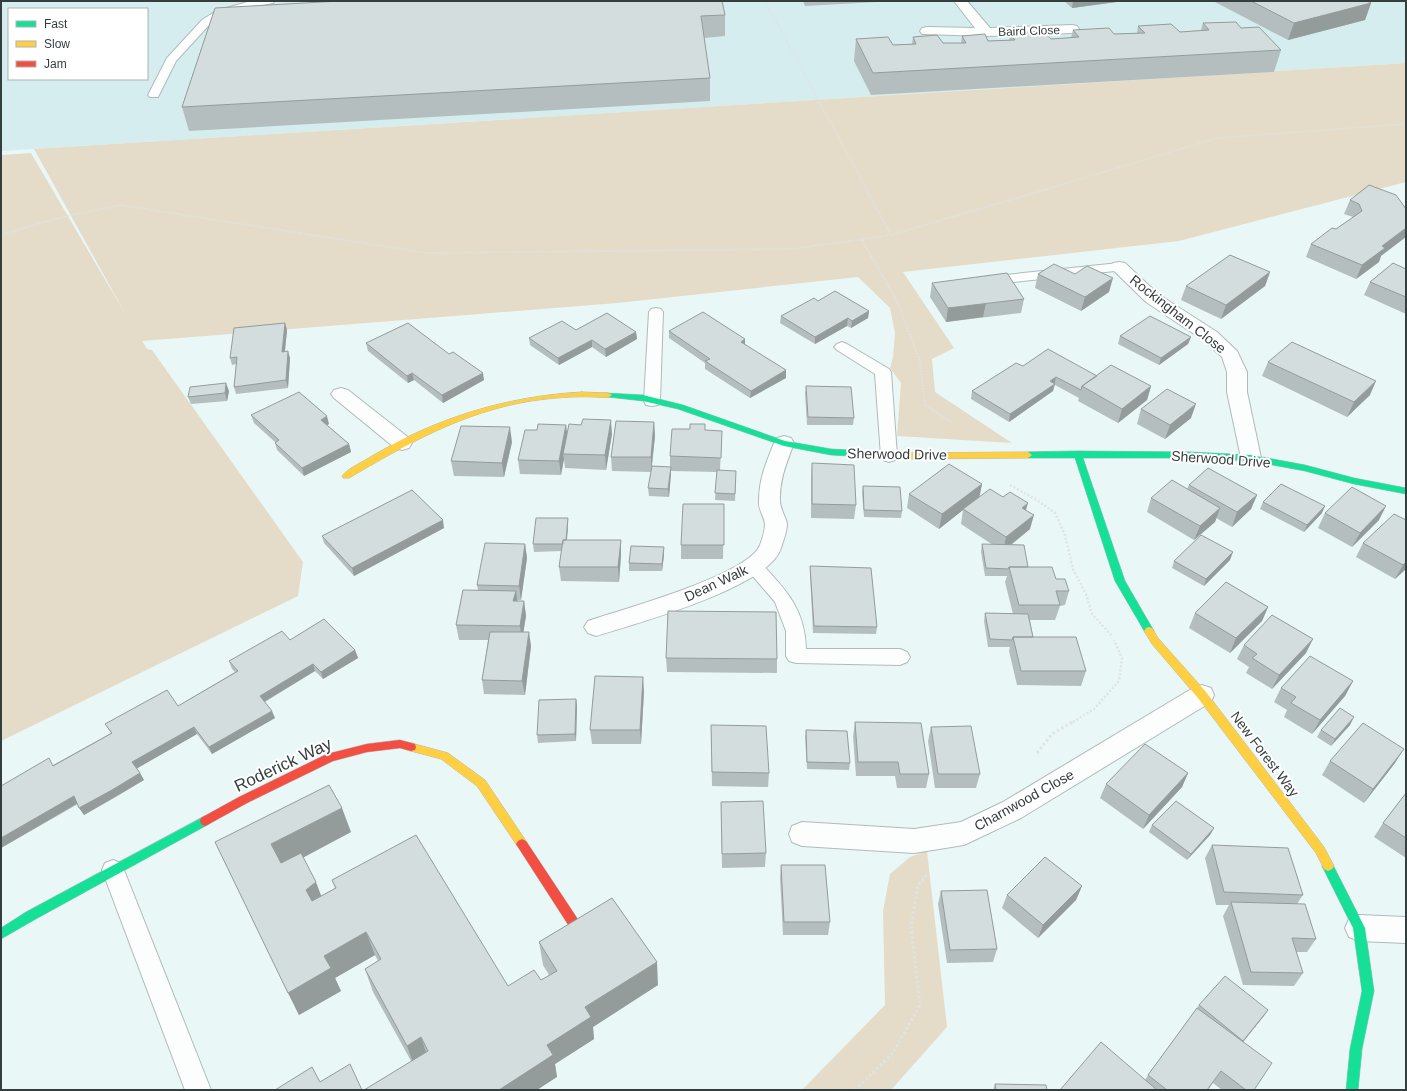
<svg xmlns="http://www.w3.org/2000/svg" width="1407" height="1091" viewBox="0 0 1407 1091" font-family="Helvetica,sans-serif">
	<rect width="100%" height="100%" fill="#eaf7f7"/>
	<path fill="#d5edee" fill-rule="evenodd" d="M1,1H1406V63L1,151ZM9,9H147V79H9Z"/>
	<path fill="#e4dcc8" d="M1406,63V182L1179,241L903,272L954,348L932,359L935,392L1012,443L897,436L901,383L890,368L893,357L895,333L890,308L858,277L617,303L142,341L147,349L152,350L303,562L298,596L1,741V155L31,153L127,317L34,149Z
		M927,851L947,1027L891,1090H802L885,1005L883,911L890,874L910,857Z"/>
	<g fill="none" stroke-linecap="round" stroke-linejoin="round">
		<g stroke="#b0babb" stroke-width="2">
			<path id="lane" d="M251,1H274L273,3L248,8L224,15L210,24L176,61L158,97H150L148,95L167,58L202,20L216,11Z
				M1119,263L1124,264L1126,267L1124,270L986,285L981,284L979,281L981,278L986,277Z
				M656,308L661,309L663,312L660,401L658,405L652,406L646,405L644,401L649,312L651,309Z
				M842,342L847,344L889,369L891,372L897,456L895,460L889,462L883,460L881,456L875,374L837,350L834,347L837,344Z
				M753,559L759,561C785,589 805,608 806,649H900L907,652L910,657L907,662L900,665L796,663L789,661L786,656V631L775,602L744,566L747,561Z
				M113,860L121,863L124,870L211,1090H185L102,870L105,863Z"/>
		</g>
		<g stroke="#b0babb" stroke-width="2">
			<path id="street" d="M954,1H967L990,28L1072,25L1077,26L1079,29L1077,32L1072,33L986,36L922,34L920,31L922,28L927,27L975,28Z
				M1119,262L1125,263L1158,294L1217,332L1237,351L1247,372V392L1261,458L1258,463L1251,465L1244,463L1241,458L1227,392V372L1222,357L1203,340L1146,302L1110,267L1113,263Z
				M341,388L348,390L409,438L412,443L409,448L402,450L395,448L334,398L331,394L334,390Z
				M784,436L791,438L794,443C787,462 779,480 780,501C780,509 786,517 787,524C787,531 783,542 781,548C770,587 634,624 596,636L588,633L584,627L588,621C620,610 749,575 760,545C762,540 765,530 765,524C764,516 758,509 759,501C759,479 766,463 774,443L777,438Z
				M1202,685L1211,688L1214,695L1211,702L1021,818L964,845L914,853L802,846L792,842L789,834L792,826L802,822L914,829L961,822L1003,802L1193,688Z
				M1359,915L1406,917V943L1359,941L1349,937L1345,928L1349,919Z"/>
		</g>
		<g stroke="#b0babb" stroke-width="1">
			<path id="fast" d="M605,393L643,395L683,405L785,441L831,449L868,451L872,454L868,457L831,455L784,446L678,409L643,401L608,397H605L604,395Z
				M1078,451L1191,452L1251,455L1305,465L1354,478L1406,488V494L1354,484L1305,471L1251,461L1191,458H1083L1125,581L1154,631L1152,634H1146L1115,581L1075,458H1028L1024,455L1028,452Z
				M205,816L209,818L210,821L209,824L34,920L1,939V928L26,912Z
				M1328,861L1332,863L1365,928L1374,991L1362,1049L1358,1090H1346L1350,1049L1362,991L1353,928L1322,866L1324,863Z"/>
		</g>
		<g stroke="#b0babb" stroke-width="1">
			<path id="slow" d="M582,392L608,393L612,395C608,399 600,397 595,397C573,396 552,398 531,401C463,412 407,444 349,478H343L342,476C348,468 363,462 372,456C436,418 507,396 582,392Z
				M868,451L895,453L1028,452L1032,455L1028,458L895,459L865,456L864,454Z
				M1149,627L1152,628L1158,638L1206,692L1324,847L1334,866L1332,869L1328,871L1324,869L1316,853L1198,698L1152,644L1144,631L1146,628Z
				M411,743L448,753L485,780L526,841L528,844L526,847L522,849L518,847L477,786L441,759L407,750L406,747L407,744Z"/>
		</g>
		<g stroke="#b0babb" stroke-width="1">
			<path id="jam" d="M400,740L415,744L416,747L415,750L411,751L400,748L367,752L333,761L247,803L209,824L205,826L201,824L200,821L201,818L239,797L327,754L367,744Z
				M522,839L526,841L577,918L579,922L577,926L573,927L569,926L518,847L516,844L518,841Z"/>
		</g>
		<path stroke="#dfe3e3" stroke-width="1.5" stroke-dasharray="1.5 1.5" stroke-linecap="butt" d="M765,1L867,190
			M1044,190L1217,138L1406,124"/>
		<path stroke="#dfe3e3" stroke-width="2" stroke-dasharray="1.5 1.5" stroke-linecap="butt" d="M866,189L891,235
			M1,235L58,218L120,205L427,253L793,249L891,235L1047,189
			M862,240L897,301L920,361L925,405L954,424"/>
		<path stroke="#dfe3e3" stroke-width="2.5" stroke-dasharray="2 2" stroke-linecap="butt" d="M1010,485L1037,500L1055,513L1065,535L1073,569L1086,594L1092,614L1112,636
			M1073,722L1094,709L1119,681L1122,658L1114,640"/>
		<path stroke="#dfe3e3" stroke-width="3" stroke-dasharray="2.5 2.5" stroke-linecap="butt" d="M1037,753L1052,734L1074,721
			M855,1090L893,1053L920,1005L911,927L918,885L928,874"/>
		<use href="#lane" fill="#fcfefe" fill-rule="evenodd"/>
		<use href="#street" fill="#fcfefe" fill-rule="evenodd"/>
		<use href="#fast" fill="#16e098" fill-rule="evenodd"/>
		<use href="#slow" fill="#ffcf43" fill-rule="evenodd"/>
		<use href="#jam" fill="#f24e42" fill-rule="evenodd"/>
	</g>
	<path fill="#b5bebe" d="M803,1H895L805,6Z
		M1064,1H1124L1072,8Z
		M1213,1H1367L1371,3L1365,20L1288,40Z
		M215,8L725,15V36L704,38L710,78V101L189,131L182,107Z
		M1203,23L1241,28L1281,50L1274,72L871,95L854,61L856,39L893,45L912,44L913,37L943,43H961L962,36L988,41L1009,40L1010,33L1051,39L1071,38L1073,30L1114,34L1137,33L1138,26L1180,32L1201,30Z
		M1369,185L1381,256L1379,262L1356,279L1306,257L1311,244L1336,229L1353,217L1344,214L1350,200Z
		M1406,269V314L1364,295L1370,282Z
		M1270,272L1265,286L1221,319L1181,300L1186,286Z
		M1038,274L1109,292L1081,311L1035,288Z
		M932,283L1024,299L1021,313L946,322L930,297Z
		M818,301L869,311L868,318L851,328L847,326L815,344L780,323L781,316Z
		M285,323L287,330L285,352L290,358L288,388L236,394L234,387L236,364L232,365L230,358Z
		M576,330L636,332L637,339L606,357L592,347L559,365L530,345L529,338Z
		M669,331L745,344L786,378L750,398L705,369V363L669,338Z
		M1120,336L1191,337L1188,344L1159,365L1118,344Z
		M366,343L484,380L443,403L414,380L408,383L368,351Z
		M1268,362L1370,395L1347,417L1262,376Z
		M1023,366L1097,376L1151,386L1147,400L1118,423L1078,401L1079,398L1055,385L1053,391L1009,422L971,399L972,391Z
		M806,386L854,418L853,425H807L805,393Z
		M229,391L227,401L191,404L188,397Z
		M1141,409L1191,418L1165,439L1137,424Z
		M251,415L329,424L327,425L349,444L351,452L304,476L277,450L275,443V442L254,423Z
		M654,422L655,436L652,466L670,467V456L705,430L721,445L720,471L736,479L735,501L715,500L717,472L671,471L669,497L649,496L648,488L651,472L612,471L611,457Z
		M566,425L567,435L612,434L606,470L565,468L564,459L561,475L520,474L518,460L537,430Z
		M512,442L504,477L454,476L451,461Z
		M812,463L856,505L854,519L811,518V478Z
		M982,484L979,498L1026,510L1030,529L1011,545L1028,567L1056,579L1069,591L1065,605L1060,606L1055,620H1030L1033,637L1086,671L1081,686L1017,685L1009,651L1010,647H988L984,621L985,613L1013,614L1005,582L1007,576H985L981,552L982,544L993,545L961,524L963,510L939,529L907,508L909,494Z
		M1189,485L1257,495L1251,509L1232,527L1216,518L1215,522L1194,540L1147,512L1151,498L1187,489Z
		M863,486L902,511L901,518L864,517L862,493Z
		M1263,502L1322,513L1304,532L1260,509Z
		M724,504L723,559H681V545Z
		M1325,513L1379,520L1352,547L1318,528Z
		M568,518V525L567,540H621V555L619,582L561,581L559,567L562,551L534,552L533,544Z
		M1406,520V569L1395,579L1356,557L1363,543Z
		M444,528L354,576L324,543L322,536Z
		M525,544L527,558L521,600H517V601H524L526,616L523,632L531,646L525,695L484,694L482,680L488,640H459L456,625L478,590L477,585Z
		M664,547V555L662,571H629V563Z
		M1230,560L1204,586L1172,568L1174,561Z
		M810,566L877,627L876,634L813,633L810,574Z
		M1268,607L1262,621L1230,653L1189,628L1195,613Z
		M290,640L355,650L358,658L323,679L315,671L265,702L275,718L212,754L197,734L137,768L144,780L116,797L84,815L78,804L1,848L53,765L111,733L105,724L178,706L235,672L232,669L229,661Z
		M1244,645L1306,653L1272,689L1246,673L1249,667L1237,659Z
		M666,658L777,659V673L667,672Z
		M1353,681L1345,696L1312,734L1284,717L1287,710L1274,702L1281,688Z
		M644,691L641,744H592L590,730Z
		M576,699L577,706L576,741L538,743L537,735Z
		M855,722L929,774L926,788H897L895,776H856L853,736Z
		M711,725L769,773L768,787L712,786Z
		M1350,725L1331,746L1317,737L1321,730Z
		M931,727L980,774L976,788H935L928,741Z
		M806,730L850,763L849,770L807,769L805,737Z
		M1330,761L1395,763L1364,803L1322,775Z
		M1188,773L1182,787L1143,829L1100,798L1106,784Z
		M1406,793V858L1374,837L1383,823Z
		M721,802L766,853L765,867L722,868Z
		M1152,825L1214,828L1210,835L1187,860L1149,832Z
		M351,832L303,857L321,896L335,888L332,880L508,986L541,980L549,975L543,965L539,942L658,985L593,1027L594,1039L555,1064L557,1077L411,1061L373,992L365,969L378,961L375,955L335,978L341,991L299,1015L215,842Z
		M1212,845L1303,895L1297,904L1316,939L1307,952H1296L1303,973L1294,986L1243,985L1223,916L1229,905H1216L1205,858Z
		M781,865L830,922L828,935H783L780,878Z
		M1082,886L1076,900L1038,938L1002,908L1007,895Z
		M941,891L997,949L993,962L947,963L938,904Z
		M1199,1005L1268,1010L1243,1042L1254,1090H1222L1213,1083L1208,1090H1060L1145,1080L1148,1075Z
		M995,1084L1047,1090H993Z"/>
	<path fill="#949b9b" d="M1073,1H1124L1072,8Z
		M1371,3L1365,20L1288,40L1294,23Z
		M1406,228V237L1381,256L1379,262L1356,279L1362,265L1382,246Z
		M1270,272L1265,286L1221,319L1226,305Z
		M1113,278L1109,292L1081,311L1085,297Z
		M986,303L983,317L946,322L948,308Z
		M869,311L868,318L851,328L852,321Z
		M848,318L847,326L815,344V337Z
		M285,323L287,330L284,359L282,352Z
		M636,332L637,339L606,357L605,349Z
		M1191,337L1188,344L1159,365L1161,358Z
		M745,339V347L741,342Z
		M592,340V347L559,365L558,358Z
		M288,351L290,358L288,388L286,380Z
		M786,370V378L750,398L751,391Z
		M412,373L414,380L408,383L407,376Z
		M483,373L484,380L443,403L442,395Z
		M1056,377L1053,391L1009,422L1010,414Z
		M1376,381L1370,395L1347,417L1354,402Z
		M226,383L229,391L227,401L225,393Z
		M1151,386L1147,400L1118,423L1122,409Z
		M1196,404L1191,418L1165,439L1170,425Z
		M327,416L329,424L323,427L321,420Z
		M611,420L612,434L606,470L605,455Z
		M654,422L655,436L651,472V457Z
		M566,425L568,439L563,454L564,459L561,475L559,461Z
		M510,427L512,442L504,477L502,463Z
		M349,444L351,452L304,476L302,468Z
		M671,467V474L669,497L668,489Z
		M982,484L979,499L963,509V510L939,529L942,514Z
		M1257,495L1251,509L1232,527L1237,512Z
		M1028,503L1024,517L1022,508Z
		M1325,506L1322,513L1304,532L1307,525Z
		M1386,506L1379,520L1352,547L1360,533Z
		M1220,508L1215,522L1194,540L1200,526Z
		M1034,515L1030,529L1003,551L1006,537Z
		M568,518V525L566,551L565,544Z
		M443,520L444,528L354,576L352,568Z
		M621,540V555L619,582L618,567Z
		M525,544L527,558L521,600L519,586Z
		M664,547V555L662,571V564Z
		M1233,552L1230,560L1204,586L1206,579Z
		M1406,562V569L1395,579L1403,565Z
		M516,591L518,605L513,601Z
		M524,601L526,616L522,641L520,626Z
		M1268,607L1262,621L1230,653L1236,638Z
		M529,632L531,646L525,695L522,681Z
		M1313,639L1306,653L1272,689L1279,675Z
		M355,650L358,658L323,679L321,672Z
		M313,664L315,671L262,703L260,696Z
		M643,677L644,691L641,744L640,730Z
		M1353,681L1345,696L1312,734L1320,720Z
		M576,699L577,706L576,741L575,734Z
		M272,711L275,718L212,754L209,747Z
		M1354,717L1350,725L1331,746L1335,739Z
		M194,727L197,734L136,769L132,762Z
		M1404,749L1395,763L1364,803L1373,789Z
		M140,773L144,780L84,815L79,808Z
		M1188,773L1182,787L1143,829L1149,815Z
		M74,796L78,803L1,848V838Z
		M342,808L351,832L282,869L271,844Z
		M1214,828L1210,835L1187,860L1191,854Z
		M316,882L325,906L316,914L306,890Z
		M1082,886L1076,900L1038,938L1043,925Z
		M366,932L375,955L335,978L341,991L299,1015L288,993L324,956Z
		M657,962L658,985L593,1027L594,1039L555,1064L557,1077L537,1090H499L585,1007Z
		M1268,1010L1264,1016L1239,1047L1243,1041Z
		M421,1037L428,1059L415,1068L407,1046Z"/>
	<path fill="#d3dddd" stroke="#949b9b" d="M340,1H722L725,15L701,16L710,78L182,107L215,8Z
		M1251,1H1367L1371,3L1294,23Z
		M1236,22L1241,28L1259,27L1281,50L873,73L856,39L888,37L893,45L916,44L913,37L937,35L943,43H966L962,36L985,34L988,41L1015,40L1010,33L1044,31L1051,39L1079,37L1073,30L1109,28L1114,34L1145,33L1138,26L1171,24L1180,32L1209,30L1203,23Z
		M1369,185L1396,195L1406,209V228L1382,246L1385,248L1362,265L1311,244L1332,228L1336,229L1362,211L1359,204L1350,200Z
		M1230,255L1270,272L1226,305L1186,286Z
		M1393,263L1406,269V297L1370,282Z
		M1054,264L1075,274L1087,266L1113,278L1085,297L1038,274Z
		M1007,273L1024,299L948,308L932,283Z
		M835,291L869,311L852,321L848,318L815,337L781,316L814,298L818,301Z
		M703,312L745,339L741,342L786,370L751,391L705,361L710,359L669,331Z
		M607,313L636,332L605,349L592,340L558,358L529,338L562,321L576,330Z
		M1150,316L1191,337L1161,358L1120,336Z
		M285,323L282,352L288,351L286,380L234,387L237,357L230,358L234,328Z
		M408,323L449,354L453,352L483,373L442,395L412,373L407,376L366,343Z
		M1292,342L1376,381L1354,402L1268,362Z
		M1048,349L1097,376L1082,386L1081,390L1056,377L1050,381L1055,384L1010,414L972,391L1016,363L1023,366Z
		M1111,365L1151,386L1122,409L1082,386Z
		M226,383L225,393L188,397L190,387Z
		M806,386L851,387L854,418L808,417Z
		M1167,389L1196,404L1170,425L1141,409Z
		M299,392L327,416L321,420L349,444L302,468L275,443L279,440L251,415Z
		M583,419L611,420L605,455L563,454L569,424L581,425Z
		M616,421L654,422L651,457H611Z
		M538,424L566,425L559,461L518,460L525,430H537Z
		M690,424H705V430L722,431L721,458L670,456L672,429H690Z
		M461,426L510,427L502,463L451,461Z
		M812,463L854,465L856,505L812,504Z
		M949,464L982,484L942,514L909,494Z
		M652,466L671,467L668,489L648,488Z
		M1208,468L1257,495L1237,512L1189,485Z
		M717,470L736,471L735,494L715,493Z
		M1172,480L1220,508L1200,526L1151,498Z
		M1281,484L1325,506L1307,525L1263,502Z
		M863,486L900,487L902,511L864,510Z
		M1352,487L1386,506L1360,533L1325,513Z
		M990,489L1003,497L1010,492L1028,503L1022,508L1034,515L1006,537L963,509Z
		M412,490L443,520L352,568L322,536Z
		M683,504H724V545H681Z
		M1394,514L1406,520V562L1403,565L1363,543Z
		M536,518H568L566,540H563V544H533Z
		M1201,535L1233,552L1206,579L1174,561Z
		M563,540H621L618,567H559Z
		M485,543L525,544L519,586L477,585Z
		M982,544L1024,545L1028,567H1009L1008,569L986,568Z
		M631,546L664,547L662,564L629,563Z
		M810,566L871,568L877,627L814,626Z
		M1009,567H1052L1056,579H1065L1069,591H1056L1060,605H1019Z
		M1226,582L1268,607L1236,638L1195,613Z
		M463,590L516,591L513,601H524L520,626L456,625Z
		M668,611L776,612L777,659L666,658Z
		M985,613L1028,614L1033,637H1013L1012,640L990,639Z
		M1272,615L1313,639L1279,675L1252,658L1257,654L1244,645Z
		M324,619L355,650L321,672L313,664L260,696L272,711L209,747L194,727L132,762L140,773L112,790L79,808L74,796L1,838V786L49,758L53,766L112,733L105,724L167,690L178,706L238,671L229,661L282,631L290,640Z
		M490,632H529L522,681L482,680Z
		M1013,637H1076L1086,671H1021Z
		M1310,656L1353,681L1320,720L1291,703L1296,697L1281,688Z
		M595,676L643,677L640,730H590Z
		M576,699L575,734L537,735L539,700Z
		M1340,708L1354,717L1335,739L1321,730Z
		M855,722L921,723L929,774H900L898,762H858Z
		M1363,723L1404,749L1373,789L1330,761Z
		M711,725L766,726L769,773L712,772Z
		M971,726L980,774H938L931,727Z
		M806,730L847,731L850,763L807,762Z
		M1145,744L1188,773L1149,815L1106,784Z
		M329,785L342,808L271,844L281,863L301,853L316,882L306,890L312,901L336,888L332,880L416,835L508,986L534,970L541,980L557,971L539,942L612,898L657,962L585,1007L591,1017L547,1045L553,1055L499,1090H364L428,1051L421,1037L407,1046L365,969L381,959L366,932L324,956L331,968L288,993L215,842Z
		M1406,793V838L1383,823Z
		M763,801L766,853L722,854L721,802Z
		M1176,801L1214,828L1191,854L1152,825Z
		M1212,845L1288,848L1303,895L1224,892Z
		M1045,857L1082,886L1043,925L1007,895Z
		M781,865H825L830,922H784Z
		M987,890L997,949L950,950L941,891Z
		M1231,902L1305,904L1316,939L1292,938L1303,973L1251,972Z
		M1225,976L1268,1010L1243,1041L1199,1005Z
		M1197,1008L1272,1063L1254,1090H1246L1221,1071L1207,1090H1167L1148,1075Z
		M1101,1042L1157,1090H1060Z
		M350,1064L362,1090H275L312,1067L320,1082Z
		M995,1084L1046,1085L1047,1090H996Z"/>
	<g text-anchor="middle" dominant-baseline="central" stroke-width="4" stroke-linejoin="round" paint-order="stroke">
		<g font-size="12" fill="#353e3f" stroke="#fff">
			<text transform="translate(1029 31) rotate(-2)">Baird Close</text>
		</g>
		<g font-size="14" fill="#353e3f" stroke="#fff">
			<text transform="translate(1178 314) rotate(38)">Rockingham Close</text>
			<text transform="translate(897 454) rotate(1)">Sherwood Drive</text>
			<text transform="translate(1221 459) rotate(4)">Sherwood Drive</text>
			<text transform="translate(716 583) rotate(-25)">Dean Walk</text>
			<text transform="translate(1265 754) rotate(53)">New Forest Way</text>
			<text transform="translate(1024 800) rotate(-29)">Charnwood Close</text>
		</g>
		<g font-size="17" fill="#353e3f" stroke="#fff">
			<text transform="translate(283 765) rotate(-25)">Roderick Way</text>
		</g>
	</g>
	<rect width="1407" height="1091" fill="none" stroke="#353e3f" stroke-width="4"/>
	<rect x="8" y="8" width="140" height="72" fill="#ffffff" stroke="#aeb2b2"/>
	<rect x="16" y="21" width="20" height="6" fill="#16e098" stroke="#aeb2b2"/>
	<text x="44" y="28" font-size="12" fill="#353e3f">Fast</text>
	<rect x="16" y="41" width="20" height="6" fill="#ffcf43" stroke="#aeb2b2"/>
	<text x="44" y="48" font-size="12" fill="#353e3f">Slow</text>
	<rect x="16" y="61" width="20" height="6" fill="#f24e42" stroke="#aeb2b2"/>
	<text x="44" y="68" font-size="12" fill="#353e3f">Jam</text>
</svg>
